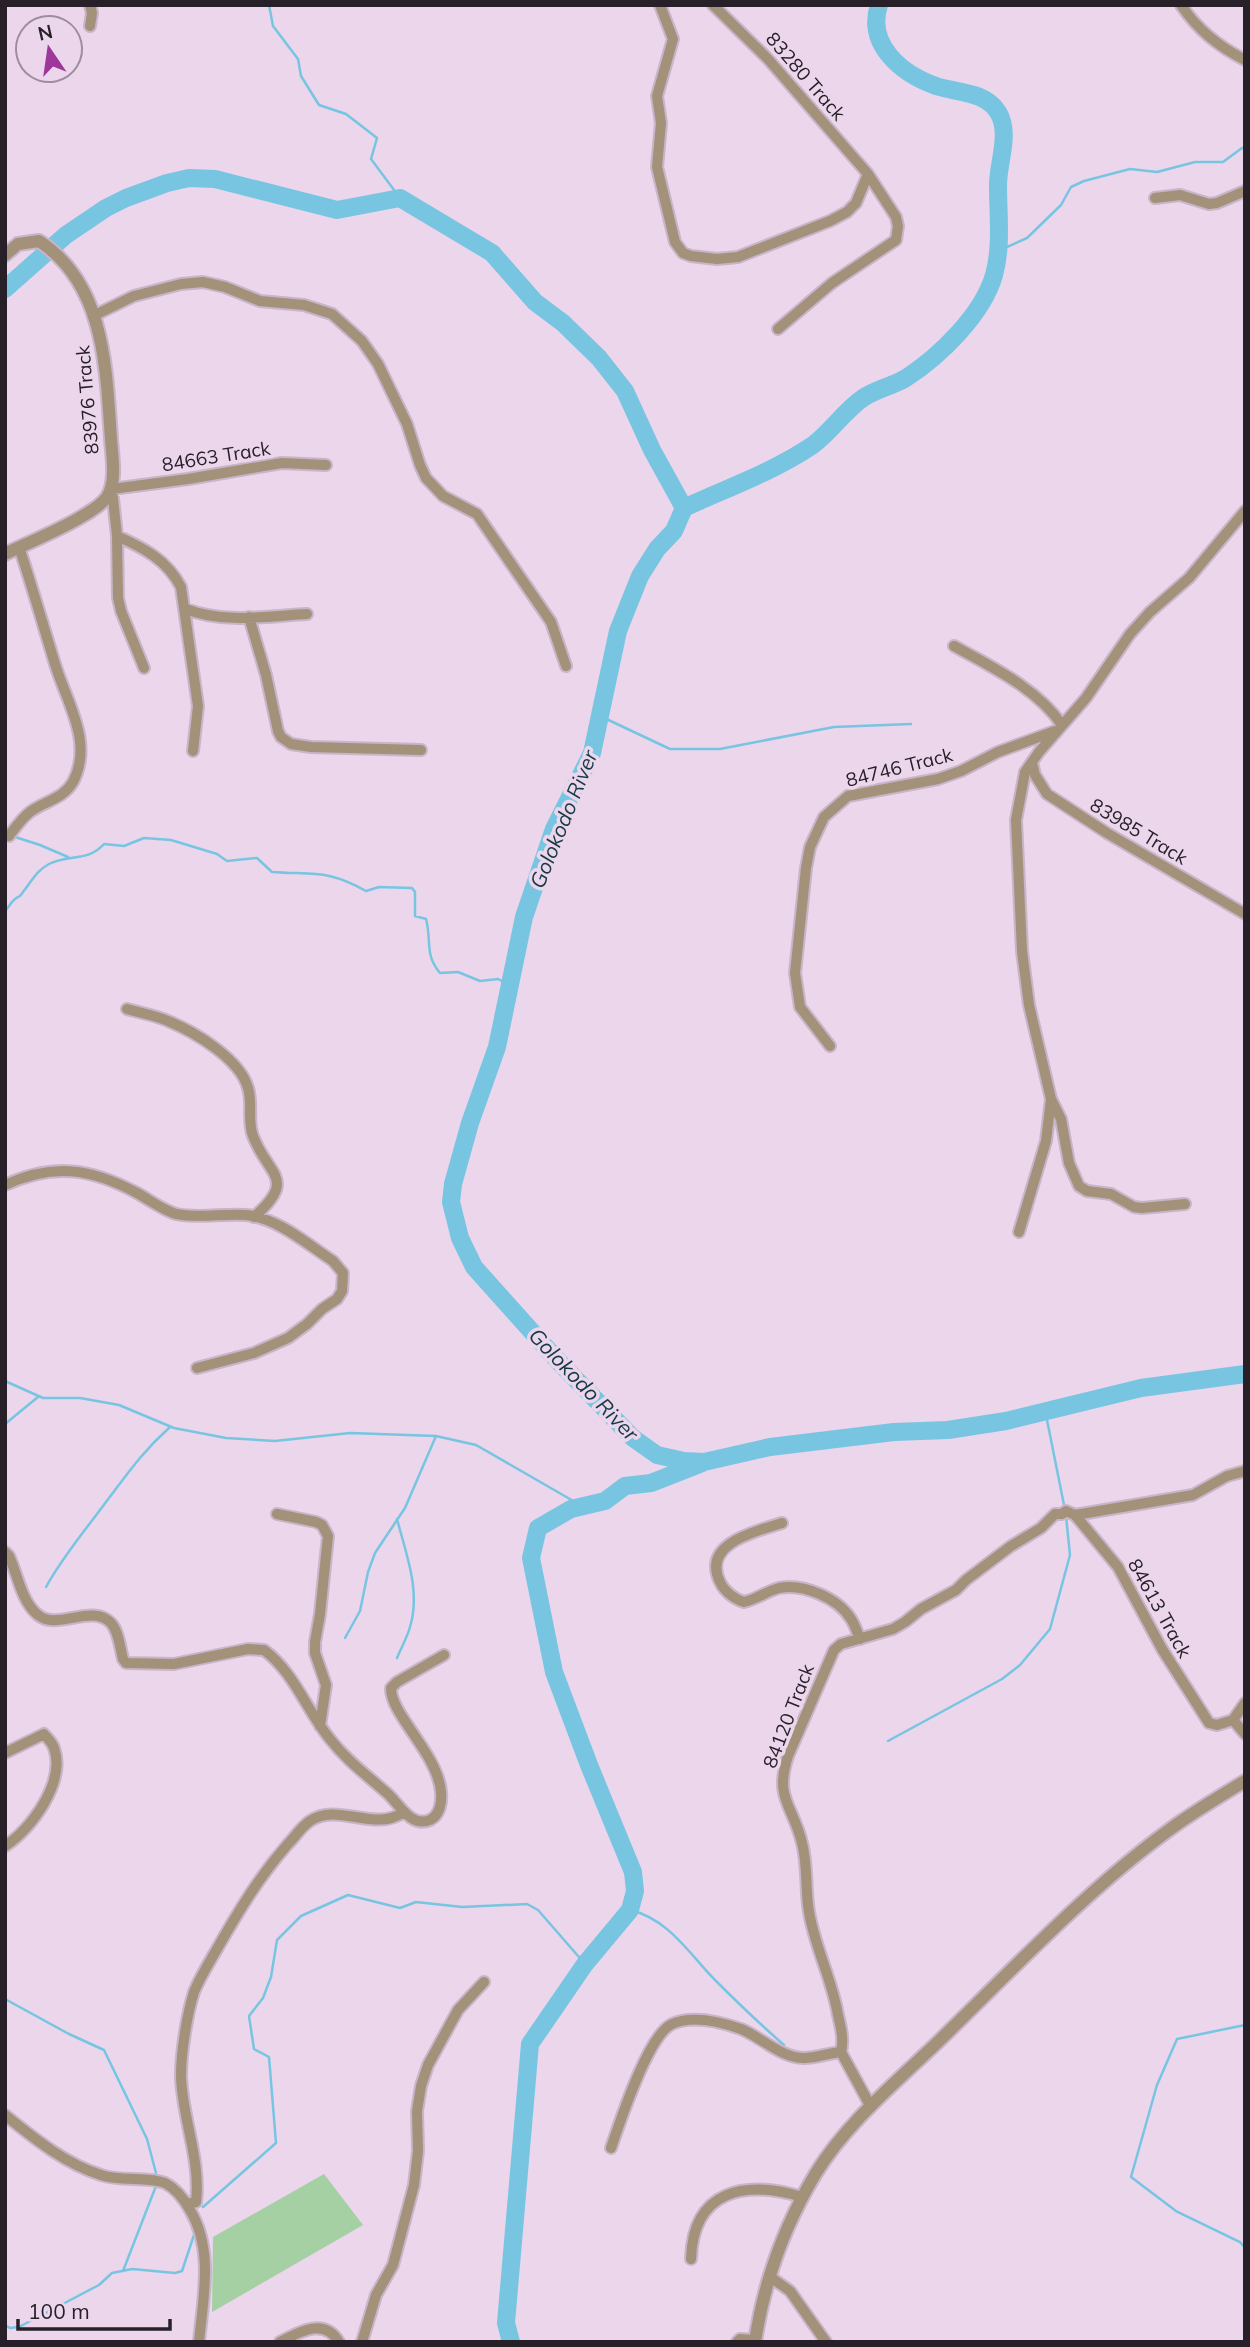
<svg xmlns="http://www.w3.org/2000/svg" width="1250" height="2347" viewBox="0 0 1250 2347" font-family="Mulish,sans-serif">
	<rect width="100%" height="100%" fill="#ebd6ec"/>
	<path fill="#a4d0a3" d="M324,2174L363,2225L212,2312L213,2237Z"/>
	<g fill="none" stroke-linecap="round" stroke-linejoin="round">
		<path stroke="#77c5e1" stroke-width="2.5" d="M269,5L273,26L298,59L301,76L319,105L346,114L377,138L371,159L400,198
			M998,251L1027,238L1061,205L1071,187L1084,181L1130,169L1157,172L1195,162H1223L1242,148L1245,149
			M600,716L670,749H720L834,727L911,724
			M12,836L40,845L68,857
			M5,911C9,907 11,902 15,899C23,893 17,900 23,892C32,881 36,871 49,864C69,854 88,862 104,844L124,846L144,838L171,840L217,854L227,861L257,858L272,872C313,875 327,869 366,891L379,887L412,888L415,892V916L426,919C432,941 424,954 440,973L458,972L480,981L498,979L510,985
			M5,1381L43,1398H80L119,1405L174,1428L226,1438L275,1441L350,1433L436,1436L476,1445L582,1506
			M1045,1410L1065,1510
			M5,1424L38,1397
			M46,1587C62,1558 83,1533 103,1506C126,1476 141,1453 170,1427
			M345,1638L360,1611L368,1572L375,1553L405,1508L436,1436
			M397,1658C401,1648 407,1638 410,1627C421,1591 406,1554 397,1519
			M888,1741L1002,1679L1020,1665L1050,1629L1070,1555L1066,1516
			M630,1910C669,1919 690,1955 716,1981C738,2003 761,2025 784,2045
			M5,1999L69,2034L104,2050L147,2139L156,2173
			M1245,2025L1177,2039L1157,2085L1131,2177L1176,2211L1240,2242L1245,2248
			M203,2207L276,2143L269,2057L254,2049L249,2016L263,1998L271,1977L277,1940L301,1916L348,1895L400,1908L416,1902L462,1907L527,1904L538,1910L585,1964
			M123,2271L156,2186
			M5,2325L10,2328L19,2327L99,2285L112,2273L132,2269L175,2273L182,2271L195,2232"/>
		<path stroke="#77c5e1" stroke-width="18" d="M5,289L66,235L106,208L126,198L167,183L189,178L215,179L337,210L400,198L492,253L535,302L563,323L599,358L625,391L652,450L684,508L674,531L657,549L640,576L618,631L592,753L554,829L524,917L497,1047L470,1123L453,1184L451,1202L460,1238L474,1267L559,1362L633,1438L657,1455L684,1461L704,1462L770,1447L894,1432L948,1430L1006,1421L1141,1388L1245,1374
			M684,508C727,488 773,472 813,445C831,432 844,411 863,398C876,389 893,386 906,378C940,356 983,314 994,275C1002,247 998,214 998,185C998,162 1011,133 998,112C985,91 957,93 936,86C902,74 866,45 879,5
			M511,2342L506,2323L530,2044L585,1964L630,1910L635,1891L633,1872L589,1765L554,1672L531,1558L538,1528L571,1509L605,1501L625,1486L651,1483L702,1463"/>
		<g stroke="#c8b5c9" stroke-width="14">
			<path id="minor" d="M90,5L92,13L90,26
				M660,5L673,39L657,96L661,123L657,167L675,242L683,253L691,256L717,259L738,257L830,221L847,212L856,203L868,174
				M713,5L768,59L868,174L896,217L898,226L896,240L832,283L778,329
				M1181,5C1198,30 1218,46 1245,60
				M1155,198L1180,195L1209,204L1217,203L1245,191
				M95,315L134,296L181,284L203,282L225,287L260,301L304,305L332,314L362,341L378,364L407,424L420,465L426,478L443,496L477,514L551,622L566,666
				M117,536C144,548 167,560 181,587L198,706L193,751
				M186,609C224,624 268,616 307,614
				M249,617L266,675L278,731L281,737L291,744L311,747L421,750
				M954,646C992,667 1038,689 1062,725
				M144,668L121,611L118,598L117,536L112,489L188,479L282,463L326,465
				M1032,762L1035,775L1047,794L1107,833L1245,914
				M9,836C15,828 22,818 30,812C45,801 63,799 73,782C94,742 66,701 55,664C43,625 32,586 19,547
				M127,1009C140,1013 155,1015 168,1021C195,1032 240,1059 248,1088C253,1104 247,1121 253,1136C268,1176 298,1178 254,1217
				M830,1046L800,1007L795,973L806,868L810,847L824,817L848,796L938,779L961,771L998,752L1055,731
				M1051,1099L1061,1119L1069,1163L1079,1186L1087,1191L1111,1194L1134,1207L1142,1208L1185,1204
				M5,1185C53,1163 91,1168 137,1193C150,1200 161,1209 176,1214C199,1219 223,1213 246,1215C278,1218 307,1244 333,1261L343,1273L342,1291L337,1299L322,1309L307,1324L288,1338L254,1353L197,1368
				M1019,1232L1046,1141L1051,1099L1029,1005L1022,951L1016,820L1025,772L1039,752L1086,698L1130,634L1150,612L1189,578L1245,511
				M277,1514L316,1522L322,1525L328,1536L320,1614L315,1642V1653L326,1685L320,1726
				M1075,1515L1193,1495L1227,1476L1245,1471
				M782,1523C757,1531 701,1543 720,1582C724,1591 734,1599 744,1602C757,1599 767,1591 779,1588C803,1583 838,1598 851,1619C855,1625 857,1632 860,1639
				M5,1552L9,1556C18,1575 21,1601 38,1615C57,1631 92,1603 111,1623C119,1632 120,1648 123,1659L126,1663L174,1664L248,1649L264,1650C294,1672 307,1711 330,1739C347,1761 368,1776 388,1794C399,1804 411,1828 430,1820C440,1815 442,1802 441,1792C438,1754 390,1714 391,1688L397,1682L444,1655
				M1245,1703L1233,1720L1245,1734
				M5,1753L44,1734C48,1739 52,1742 54,1748C66,1781 32,1829 5,1846
				M871,2107L841,2052C844,2039 841,2028 838,2015C832,1979 815,1948 809,1912C805,1889 808,1865 802,1843C793,1805 774,1799 788,1756L834,1650L841,1644L893,1629L905,1622L921,1609L956,1590L966,1580L1011,1546L1041,1528L1055,1514H1062L1066,1511L1075,1515L1118,1567L1162,1649L1209,1723L1217,1725L1233,1720
				M5,2115C35,2139 64,2163 101,2175C121,2182 148,2176 165,2183C177,2189 184,2199 190,2210C214,2250 203,2298 199,2342
				M611,2148C620,2122 648,2035 672,2024C692,2015 721,2022 741,2029C761,2037 781,2058 804,2058C816,2058 829,2053 841,2052
				M187,2204L196,2202C201,2159 182,2118 181,2076C181,2052 187,2014 194,1992C200,1977 209,1963 217,1949C238,1912 259,1877 288,1844C295,1837 301,1827 310,1821C337,1802 374,1832 402,1813
				M691,2259C693,2189 746,2180 802,2197
				M769,2276L790,2291L826,2342
				M280,2342C299,2332 324,2317 339,2342
				M362,2342L376,2295L393,2265L414,2185L418,2151L417,2111L421,2086L428,2065L458,2010L484,1982
				M737,2342L740,2339L755,2340"/>
		</g>
		<g stroke="#c8b5c9" stroke-width="16">
			<path id="tertiary" d="M5,255L18,244L39,241C105,284 106,368 111,439C112,455 117,482 107,497C94,516 29,542 5,554
				M755,2342C764,2281 784,2226 816,2173C848,2121 899,2080 942,2038C1015,1967 1087,1890 1169,1830C1193,1812 1219,1797 1245,1781"/>
		</g>
		<use href="#minor" stroke="#a3917a" stroke-width="10"/>
		<use href="#tertiary" stroke="#a3917a" stroke-width="12"/>
	</g>
	<g text-anchor="middle" dominant-baseline="central" stroke-width="7" stroke-linejoin="round" paint-order="stroke">
		<g font-size="19" fill="#272028" stroke="#ebd6ec">
			<text transform="translate(806 76) rotate(49)">83280 Track</text>
			<text transform="translate(87 400) rotate(-95)">83976 Track</text>
			<text transform="translate(216 456) rotate(-9)">84663 Track</text>
			<text transform="translate(899 767) rotate(-14)">84746 Track</text>
			<text transform="translate(1139 831) rotate(31)">83985 Track</text>
			<text transform="translate(1160 1608) rotate(61)">84613 Track</text>
			<text transform="translate(788 1716) rotate(-69)">84120 Track</text>
		</g>
		<g font-size="21" font-style="italic" fill="#153945" stroke="#ebd6ec">
			<text transform="translate(563 819) rotate(-68)">Golokodo River</text>
			<text transform="translate(584 1384) rotate(46)">Golokodo River</text>
		</g>
	</g>
	<rect width="1250" height="2347" fill="none" stroke="#272028" stroke-width="14"/>
	<g transform="translate(49 49) rotate(347)"><circle r="33" fill="#ebd6ec" stroke="#9d8d9e" stroke-width="2"/>
	<path d="M0-5L12 26L0 18L-12 26Z" fill="#9e379a"/>
	<text y="-10" font-size="19" font-weight="bold" text-anchor="middle" fill="#272028">N</text>
	</g>
	<path d="M18 2319v10h152v-10" fill="none" stroke="#272028" stroke-width="3.5"/>
	<text x="28" y="2319" font-size="21" fill="#272028" stroke="#ebd6ec" stroke-width="5" paint-order="stroke">100 m</text>
</svg>
